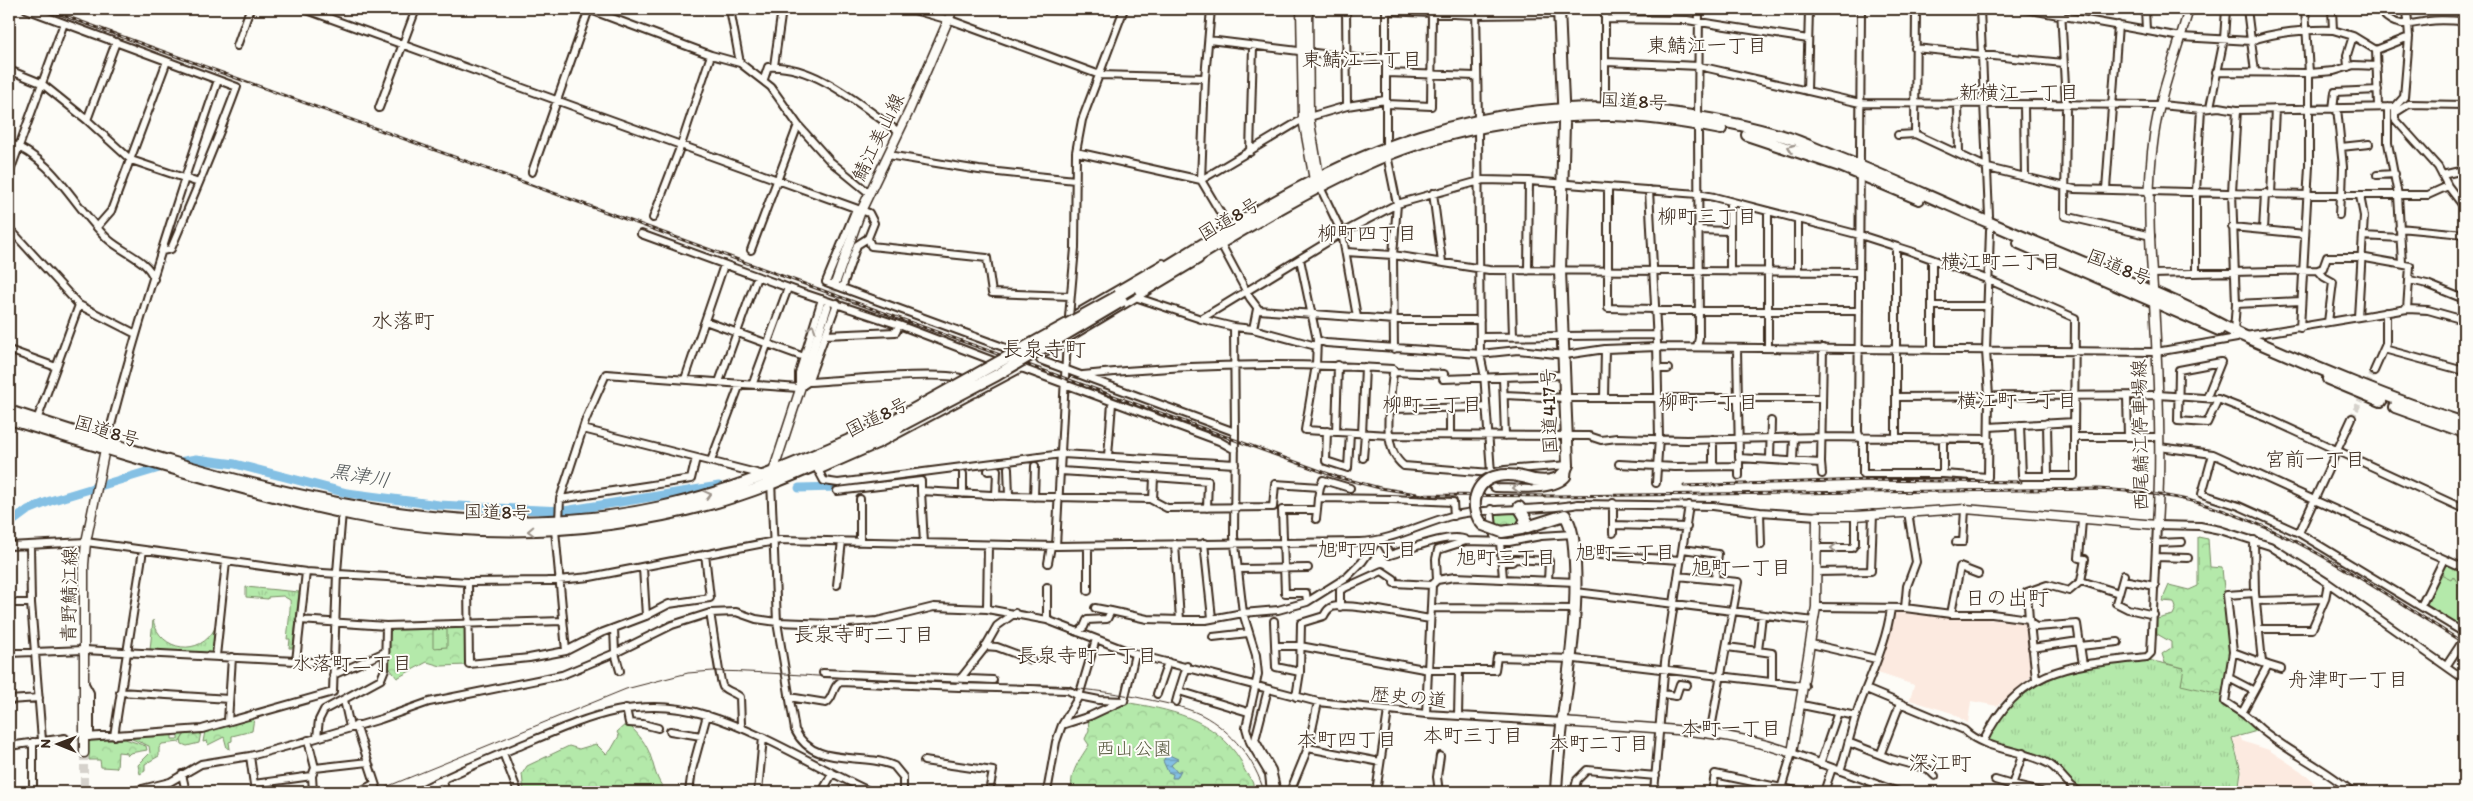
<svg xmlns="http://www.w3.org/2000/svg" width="2473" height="801" viewBox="0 0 2473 801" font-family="Itim,'Klee One',sans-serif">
	<defs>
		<pattern id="grass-tufts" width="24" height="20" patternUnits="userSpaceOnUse" patternTransform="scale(1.25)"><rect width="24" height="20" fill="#b4e9aa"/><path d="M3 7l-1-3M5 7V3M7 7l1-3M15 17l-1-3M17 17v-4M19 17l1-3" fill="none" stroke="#9cc892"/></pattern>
		<pattern id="forest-crowns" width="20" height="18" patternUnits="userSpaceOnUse" patternTransform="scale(1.25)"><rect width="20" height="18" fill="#b4e9aa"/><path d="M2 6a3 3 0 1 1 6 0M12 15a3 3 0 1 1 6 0" fill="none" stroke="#9cc892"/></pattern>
		<pattern id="water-rules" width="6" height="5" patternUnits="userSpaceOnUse" patternTransform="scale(1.25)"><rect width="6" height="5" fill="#84c0e4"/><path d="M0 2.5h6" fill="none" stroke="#6d9cb8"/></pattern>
	</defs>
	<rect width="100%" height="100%" fill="#fdfcf7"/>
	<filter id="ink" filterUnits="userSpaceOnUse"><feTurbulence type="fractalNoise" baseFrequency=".02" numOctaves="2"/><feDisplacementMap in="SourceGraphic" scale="10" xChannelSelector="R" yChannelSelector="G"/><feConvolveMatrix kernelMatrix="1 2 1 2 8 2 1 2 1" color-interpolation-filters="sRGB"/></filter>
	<g filter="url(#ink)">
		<path fill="#fceae0" d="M1894,612L2025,622L2031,677L1997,706L1971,701L1968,723L1952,713L1910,700L1914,685L1875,672L1891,631Z
			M2240,737L2242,741L2269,750L2301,771L2324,792H2239L2242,771L2233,739Z"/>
		<path fill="url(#grass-tufts)" stroke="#788a64" d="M246,587L299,592L293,648H289L290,639H287C288,630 291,605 290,600L283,596L268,597V599L246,597Z
			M153,620C160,652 201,657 215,628L213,653L150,650Z
			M2144,659L2184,668L2224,695L2222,702L2255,725L2257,731L2232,738L2241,771L2238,792H2086L2074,786L2043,758L1987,740C1990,730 1996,723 2002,714C2038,667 2090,666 2144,659Z
			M178,733H185L180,742L162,744L159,748V756L145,764V771L140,774L138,765L150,753L149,746L127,737L172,734V739H178Z"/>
		<path fill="url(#forest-crowns)" stroke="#788a64" d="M1507,513L1518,514L1522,522L1498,526L1494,524V515Z
			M2198,537L2208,539L2210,567L2222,568L2230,652L2224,695L2181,685L2184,668L2165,663L2162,654L2171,648V642L2157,634V619L2173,615L2176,608L2174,602L2162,601L2169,585L2189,590L2198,586Z
			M2446,563L2464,571V630L2426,607L2425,603L2443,564Z
			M388,628H466L467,665L441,666L427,662L397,678L387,665Z
			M1123,702C1169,709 1215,718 1241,761C1243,764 1243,768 1245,771C1250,779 1255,782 1253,792H1070L1072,790C1069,773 1080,759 1089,745L1085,739L1089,730L1088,719Z
			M254,718L252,731L232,736V741L229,742L230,749L227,748L224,737L208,745L207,741L203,742L205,731Z
			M627,723C636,732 644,740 649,752C655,767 655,780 667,792H524L522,774L527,766L569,746L579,749L596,744L606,754L611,750L619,736L617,732Z
			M201,732L199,743L187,746L182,744L181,740L185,734Z
			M125,739L146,746L147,750L130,753L127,756V753L118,752L117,768L101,767L100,760H89V740Z"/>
		<path fill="#b4e9aa" stroke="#788a64" d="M2439,573L2451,579L2453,576C2465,592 2467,607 2458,625L2426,604Z
			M447,629V647L433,648V630Z"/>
		<path fill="url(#water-rules)" stroke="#678495" d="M1167,754L1178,759L1171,765L1177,772L1181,770L1177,778H1172L1173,774L1168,772L1163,761Z"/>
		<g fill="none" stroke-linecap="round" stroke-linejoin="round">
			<path stroke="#84c0e4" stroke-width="9" d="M799,488L836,487
				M9,524L28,510L50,501L179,462L196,459L235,464L347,493L439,505L518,509L564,511L719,486"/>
			<path stroke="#d6d2cc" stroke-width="6" stroke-dasharray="6 3" stroke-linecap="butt" d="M2352,418L2374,371
				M65,738L86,737"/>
			<path stroke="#d6d2cc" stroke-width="8" stroke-dasharray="8 4" stroke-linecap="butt" d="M827,307L836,281
				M84,753V792"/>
			<g stroke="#3b2a1e" stroke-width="10">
				<path id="minor" d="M26,9L237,87C217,142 194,195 171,249L162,251
					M304,9L869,213L874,223L868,238L857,245L842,288
					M588,9L711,55L740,63L771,87L798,125L830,161L869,193
					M730,9L740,63
					M910,9L953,21L1100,75L1205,78
					M1211,9L1205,78L1201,180L1230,229
					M1346,9L1347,106
					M1476,9L1478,120
					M1605,9V106
					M1916,9L1915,134L1988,168L2074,189L2308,195H2428L2448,186
					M1980,9L1989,216L1987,222
					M2025,9L2181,37L2251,41C2272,32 2310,29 2333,30
					M2061,9L2066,105L2065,216L2151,236
					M2145,9L2146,30
					M2247,9L2255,72
					M2332,9L2333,30L2353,36L2376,50L2378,106
					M2382,9V13C2397,29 2410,24 2429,21C2441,19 2453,21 2464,21
					M2407,9L2409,37L2404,97L2395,107V119L2438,167L2448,186L2464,207
					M1386,11L1476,15L1559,14
					M1606,19L1687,20L1808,39
					M1209,40L1364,59L1385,57
					M237,46L250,9
					M1915,48L2063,63
					M2376,50L2409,37
					M1606,62L1699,66L1860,103L2161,105L2201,109L2219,107L2237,110L2395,107
					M774,66L782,9
					M2348,67L2347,55L2353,36
					M9,70L41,83L87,120L131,160L199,183
					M2216,72L2309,73L2334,71L2354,65L2377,66
					M1387,73L1476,76
					M764,79L768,67C816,64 862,107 899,132
					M1807,91L1809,9
					M1958,103L1959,153
					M1387,104L1431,106L1432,13
					M2024,105L2025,176
					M2210,107L2224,39L2226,9
					M2388,107V143L2398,195L2402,263
					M379,108L416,9
					M2337,108L2343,167L2342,195
					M2333,109L2335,92L2378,90
					M2398,111L2409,104L2464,105
					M1309,117L1347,106L1385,100
					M1698,117L1699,9
					M87,120L116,42
					M1898,135L1915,134
					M9,143C56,160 74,208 109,240C124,253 148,260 154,279
					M2341,147L2369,144
					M1386,148V9
					M1076,152L1201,180L1303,119
					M1250,152L1253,47
					M888,155L979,170L1075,180
					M1387,155L1397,204L1393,255L1394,349
					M532,172L589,9
					M9,174L64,23
					M2377,175L2395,174
					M2442,175L2464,170
					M1320,187L1342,233L1357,317
					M1608,188V308L1655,309
					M2106,189L2118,25
					M1649,190L1657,343L1659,438L1656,483
					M1433,193L1442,262
					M2271,194L2275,109
					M856,209L826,282L1014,351L1017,349
					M2339,215L2340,195
					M653,218L681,145L711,55
					M97,227L111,211L167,61
					M2232,227L2305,234
					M9,228L79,305L136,334
					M2399,228L2464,234
					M1697,230L1730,231
					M2263,230L2265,193
					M641,234L800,292L899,325L999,363
					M2363,236L2400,238
					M868,238L871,246L987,258L992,293L1070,296
					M1221,244L1250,298L1259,310L1394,320H1480
					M1896,247V438
					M751,250L798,125
					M1346,252L1393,255L1489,270L1859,272
					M1300,259L1317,340L1316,365L1305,430L1389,435L1589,436L1601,440L1617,438L1686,440L1821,437L1989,439
					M1932,259V350
					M1511,271L1513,336
					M1528,271L1529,181
					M1730,272V202
					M1798,272V220
					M2196,273V192L2201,109
					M2152,274L2318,270
					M2410,280L2427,284L2464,299
					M1138,298L1201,319L1234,327L1253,329L1316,346
					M2236,304L2301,301
					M1932,306H1988
					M1655,311H1859
					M1077,313L1163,263
					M2358,317L2364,216L2360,196
					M1201,319L1342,233L1397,204L1483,180L1529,181L1698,194L1714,197L1860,235L1910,251L1989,280L2075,318L2074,437H2159
					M705,321L804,357
					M2328,322L2333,282L2324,277L2318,270L2323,268L2327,257H2360L2410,266L2407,309
					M2300,328L2309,166V73L2305,9
					M1253,329L1257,309
					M2234,331L2236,304L2232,192L2237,110
					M825,335L896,332L899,325
					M2246,336L2407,309L2428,310L2464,320
					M1480,337L1656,335
					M1317,340L1326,343L1480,354L1518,350L1565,355L1605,349L1657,347L2156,352L2237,338
					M1697,347L1699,338L1698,125
					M1737,348L1739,458L1821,463L1823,348
					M1768,348V211
					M2384,349L2464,371
					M9,350L56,367
					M1034,351L1040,360L1235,432L1234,327
					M1037,357L1199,260
					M1008,367L1024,369L1219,441L1235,450
					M1657,369H1668
					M2374,371L2386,344V312
					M1393,372C1391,399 1379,447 1404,466L1491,473L1505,470L1568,465L1567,477C1554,493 1514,488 1495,488L1489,483L1491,473L1484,373L1480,354L1478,129
					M1083,375C1186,364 1289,362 1393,369V372L1444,374L1443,379L1566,375
					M1503,378L1505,436
					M685,379L724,265
					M719,382L757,277
					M808,382L837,303
					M753,383L788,288
					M799,388V373L822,299
					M1504,395L1566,398H1821
					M2127,396L2128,437
					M1896,397L2158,395L2218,399L2269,419L2464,509
					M2207,397L2221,362L2179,370L2178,421L2207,423L2218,399
					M1604,398L1605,349
					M1391,409L1485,407
					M37,420L79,305
					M2047,423L2048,476
					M2020,425L2022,476H2074V437
					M1989,427L2074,422
					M583,429L764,475
					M1327,431L1326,461L1348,468L1350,433
					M1235,432L1234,536L1243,613L1256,655L1258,674L1246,728L1250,742L1269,774L1271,792
					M1336,432L1338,365
					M1362,434L1365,367
					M1450,435V408
					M1860,438L1858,432L1861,9
					M1863,438V474H1943L1988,477L1989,396L1986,351L1990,230
					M1713,439V466
					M107,441C138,319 177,199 218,80
					M2159,447L2213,454L2464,568
					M2213,454L2202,494L2239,506L2299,533L2461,631
					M1108,456L1112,403
					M1363,458L1365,434
					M1770,459L1771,421
					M711,461L740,384
					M1793,461L1794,437
					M1821,463L1822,474
					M1619,464L1675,467L1739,466
					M816,466L824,481L838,483L1062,454L1235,464
					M1008,468L1009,496
					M818,471L877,445L1018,370
					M988,471L997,470L996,496
					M1061,471L1154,477
					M1943,474V438
					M1739,476V462
					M771,481L777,622L795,730C814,769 860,751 894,766L903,777V792
					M1320,487L1323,480L1350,488
					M837,491L921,481V491
					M963,494V474
					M1034,497L1035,466
					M560,499L691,479L696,458
					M1153,500L1154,477L1208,481L1207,508
					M1613,503V525L1687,527
					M1491,509L1494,536L1500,542L1503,578
					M1760,512L1761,545
					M1316,519L1317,510
					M559,521L560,499L586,419L606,374L799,388L808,382C833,381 948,370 963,379C968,382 972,389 976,393
					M555,530L566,651
					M1613,533V525
					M2299,533L2352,418
					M1381,540L1390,555C1407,550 1450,532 1466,540
					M2254,540L2255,593L2262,662
					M860,541V499
					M1956,542H1963L1965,509
					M924,543L921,491L1009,496L1150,499L1167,508L1273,507L1275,484L1320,487L1318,498
					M1204,543L1212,618
					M2157,543L2182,542
					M1175,544L1180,620H1206L1243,613L1278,610L1307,602L1347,577L1362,562L1377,541
					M30,545L31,603L42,740
					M9,546L86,542L306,572L468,582L547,581L590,577L780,540L1056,546L1359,542C1393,541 1422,523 1455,515C1497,506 1538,512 1578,504L1713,506L1760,512L1817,516
					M1056,546L1067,340L1075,248L1076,152L1082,120L1124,9
					M1817,548H1852L1855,544V516
					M1683,549L1718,554L1715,579
					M1574,554L1597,553L1600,555L1681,560
					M2156,557L2188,558
					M1502,562H1512L1515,559L1549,561L1548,581
					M1048,563L1051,546
					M643,568L646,616
					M1239,569L1308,568
					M1817,572L1871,571L1873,514
					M1678,576L1738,582L1710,734
					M1437,580L1455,577L1576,582
					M2123,580L2155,586
					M2081,581L2119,593L2116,603L2128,609L2154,615
					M468,582L469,664L529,658L566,651L601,633L646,616L669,604L710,598L705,554
					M837,585L842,541
					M1047,587V620
					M1088,591V546
					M1576,592L1814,621
					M2119,593L2124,575
					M2257,601L2325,599
					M1307,602L1306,593H1285L1282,510H1317L1318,498L1392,499L1453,502L1454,516
					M9,603H31
					M2421,606L2444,559
					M1340,607V590L1382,571L1394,579V583L1432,585
					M1816,607L1905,608L1951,614H1992L2029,619L2030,623L2036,627L2077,624L2083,665
					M1095,608L1111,611
					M1431,608L1575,609
					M1905,608L1907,586L1916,562L1908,512
					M987,609L988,545
					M710,613C712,622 720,684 723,687C727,691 735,693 740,697L741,724
					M1015,613L997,626L984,649L961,678L959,687L1068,690L1079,696L1096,639
					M1951,614L1960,567L1978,574
					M1762,615L1758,651L1772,653V681
					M2029,619L2027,592L2047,585L2069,591L2081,581L2085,559L2079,558L2082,520
					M300,620L386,626L563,621
					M1274,621L1276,667L1300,672
					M2030,623L2036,679
					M614,628L615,653L620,671
					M2260,629H2312L2325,599L2328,583
					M1078,632L1084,627L1087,620L1107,619L1111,611L1147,619L1180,620
					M1213,637L1248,633
					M1811,644L1876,659
					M985,646L997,647L1032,660
					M1275,646H1300L1429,670H1495L1497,657L1575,659L1805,686
					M2080,646L2118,642
					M1727,647L1758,651
					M2032,648L2079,641
					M2233,652L2268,665L2242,713L2225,702L2233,652L2227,595L2255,593
					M9,653L84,650L334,663
					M216,656L226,562
					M296,661L306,572
					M2268,665L2281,669
					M2447,665L2464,639
					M1187,666L1179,691L1248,712
					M823,673L993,680
					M333,675L385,652
					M2229,678L2254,691
					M84,682L90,693V737
					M1268,689L1255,740L1272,770L1277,792
					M1866,689L1964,730C1985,751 2023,749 2049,764C2061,771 2066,785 2080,792
					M120,692L229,699
					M1157,694L1168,662
					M1662,694L1676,696L1680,684L1687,685
					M789,697L826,703C834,698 832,687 840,682L959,687
					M1296,697L1300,672L1301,623L1324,616C1326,612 1327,609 1332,607C1348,602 1410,616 1430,619
					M9,700L39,698
					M344,700L350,727
					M1124,701L1135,654
					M1176,702L1179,691
					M1802,705L1856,716
					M626,708L629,723L643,724L658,728
					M2242,713C2251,719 2255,724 2262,730C2290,753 2325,768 2352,792
					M1426,714L1432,585L1437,580L1436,559L1438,550L1466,541L1509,542L1541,536L1573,534
					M1458,716L1459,670
					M228,721L232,657
					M356,725L378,792
					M1062,725L1090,716L1122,701
					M670,731L701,736
					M114,736L143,550
					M86,737L202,729L333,692L337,572L342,512
					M317,737L319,720L324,710L381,679L385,669L386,626
					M308,740L315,768
					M1983,742C2020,666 2071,665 2147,657L2151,653L2157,525L2200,526L2220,530L2270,546L2328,583L2464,679
					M1850,743L1891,759L1928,769L1935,776
					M9,746L65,738
					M1308,748L1380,762
					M503,753L518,792
					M1881,753L1900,704
					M250,756L255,792
					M924,761L993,771L989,792
					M1820,764L1838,712
					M1840,771C1848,748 1852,723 1861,701C1873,670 1887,640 1891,608
					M182,774L186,792
					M312,776L313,792
					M443,779L445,792
					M1995,780L2012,785L2023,753
					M254,784L312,776L315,768L368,762
					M33,792V742
					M130,792L170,782L201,764L250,756L303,742L381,719L429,702L562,675L615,653L672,625L710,613L736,612L756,619L777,622L832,624L877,621L934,607L987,609L1047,620L1135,654L1318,702L1426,714L1563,722
					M359,792L374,784
					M417,792C450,775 483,761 517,747C582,720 635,693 706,715C764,733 816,767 871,792
					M689,792L692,770L707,715
					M758,792L763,737
					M822,792L832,774
					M1047,792L1056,742L1062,725L1079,696L1099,700L1124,701
					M1290,792L1308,748L1318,702
					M1376,792L1388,711
					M1439,792L1437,777L1440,756
					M1574,792L1577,780L1587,770L1656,776
					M1654,792L1665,662L1689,505
					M1712,792L1715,774L1801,792
					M1758,792L1759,783
					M1780,792L1792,753L1898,792
					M1824,792L1832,768
					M2010,792L2012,785L2041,792"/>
			</g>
			<g stroke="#3b2a1e" stroke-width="11">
				<path id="major" d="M1301,9L1303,119L1314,180L1317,183
					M1308,9L1309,117L1320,182
					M836,281L861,211L909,111L953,9
					M773,472L827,307
					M1563,722C1639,728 1720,727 1792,753L1816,607L1817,516H1855L1965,509L2157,525C2162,451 2158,376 2154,302C2150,248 2146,191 2154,136C2160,93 2177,51 2189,9
					M84,753V565L86,542L106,444"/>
			</g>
			<g stroke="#3b2a1e" stroke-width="14">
				<path id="highway" d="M1747,135L1840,166L1919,199
					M2019,243L2219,330
					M1141,290C1214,248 1286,201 1362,166C1438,130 1529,114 1612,115C1649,116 1685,122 1721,129
					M1118,296C1216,238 1312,170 1420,136C1544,97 1663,101 1786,137C1802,142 1818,150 1834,156C1886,176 1936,200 1988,222C2052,250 2118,276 2182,305C2204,315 2225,328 2248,338C2319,369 2390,399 2464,423
					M2328,379L2381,401
					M2395,407L2464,432
					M9,411C213,477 446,555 661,507C743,489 818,454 894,420
					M9,419C93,445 177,471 262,493C323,509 386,524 448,528C536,535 625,527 710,504C776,486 836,456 898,427
					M1534,480C1549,482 1562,481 1568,465L1560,271L1564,124L1559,9
					M1519,507L1526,519L1521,529
					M1521,529L1565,515C1574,530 1574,546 1575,563C1579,640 1559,716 1556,792"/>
			</g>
			<use href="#minor" stroke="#fdfcf7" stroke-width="6"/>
			<use href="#major" stroke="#fdfcf7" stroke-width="8"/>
			<use href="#highway" stroke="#fdfcf7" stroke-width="10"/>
			<path stroke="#3b2a1e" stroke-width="1" d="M374,792L626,689L688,673L713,671C779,672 844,679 910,681C986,684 1061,683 1136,697C1158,702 1181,705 1202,715C1231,730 1256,761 1264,792"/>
			<g stroke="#3b2a1e" stroke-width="3">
				<path id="rail" d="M46,9L1337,477L1380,488L1423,495L1558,496L2098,489C2132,491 2167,494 2199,503C2296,530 2379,591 2464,643
					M1684,486L1865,480L2021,482"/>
			</g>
			<use href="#rail" stroke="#fdfcf7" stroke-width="1" stroke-dasharray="4" stroke-linecap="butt"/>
			<g stroke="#3b2a1e" stroke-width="14" stroke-linecap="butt">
				<path id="highway-bridge" d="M894,420L1118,296
					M898,427L997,375L1122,301
					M1521,529L1502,532L1483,525C1468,509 1474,480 1498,476C1510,473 1522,477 1534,480"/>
			</g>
			<use href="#highway-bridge" stroke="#fdfcf7" stroke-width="10"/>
		</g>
		<defs><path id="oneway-chevron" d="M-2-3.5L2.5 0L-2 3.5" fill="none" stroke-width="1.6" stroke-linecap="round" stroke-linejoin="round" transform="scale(1.25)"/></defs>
		<g stroke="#9c938a">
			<use href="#oneway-chevron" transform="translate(1791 148) rotate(-160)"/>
			<use href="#oneway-chevron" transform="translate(812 328) rotate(-71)"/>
			<use href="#oneway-chevron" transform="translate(1516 488) rotate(179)"/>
			<use href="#oneway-chevron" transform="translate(708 495) rotate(-14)"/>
			<use href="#oneway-chevron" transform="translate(531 531) rotate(178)"/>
			<use href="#oneway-chevron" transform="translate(1834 548) rotate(-179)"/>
		</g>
	</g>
	<g text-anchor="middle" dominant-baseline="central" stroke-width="4" stroke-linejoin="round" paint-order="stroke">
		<g font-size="19" fill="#3b2a1e" stroke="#fdfcf7">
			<text transform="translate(1634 101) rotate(3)">国道8号</text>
			<text transform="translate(878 137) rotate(-64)">鯖江美山線</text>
			<text transform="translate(1229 219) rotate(-30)">国道8号</text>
			<text transform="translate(2119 267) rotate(22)">国道8号</text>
			<text transform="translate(1549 411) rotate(-92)">国道417号</text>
			<text transform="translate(877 417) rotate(-26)">国道8号</text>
			<text transform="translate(107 431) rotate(17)">国道8号</text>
			<text transform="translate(2140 435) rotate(-91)">西尾鯖江停車場線</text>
			<text transform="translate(497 512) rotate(1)">国道8号</text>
			<text transform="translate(69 595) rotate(-89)">青野鯖江線</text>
			<text transform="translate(1409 697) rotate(5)">歴史の道</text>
		</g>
		<g font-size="19" fill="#595a41" stroke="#fdfcf7">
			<text x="1134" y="748">西山公園</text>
		</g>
		<g font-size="20" fill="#3b2a1e" stroke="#fdfcf7">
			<text x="1707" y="45">東鯖江一丁目</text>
			<text x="1362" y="59">東鯖江二丁目</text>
			<text x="2019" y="92">新横江一丁目</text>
			<text x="1707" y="216">柳町三丁目</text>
			<text x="1367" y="233">柳町四丁目</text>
			<text x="2001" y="261">横江町二丁目</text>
			<text x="2017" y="400">横江町一丁目</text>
			<text x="1708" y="402">柳町一丁目</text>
			<text x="1432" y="404">柳町二丁目</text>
			<text x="2315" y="459">宮前一丁目</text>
			<text x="1367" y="549">旭町四丁目</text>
			<text x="1625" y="552">旭町二丁目</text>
			<text x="1506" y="557">旭町三丁目</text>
			<text x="1741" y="567">旭町一丁目</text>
			<text x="864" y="634">長泉寺町二丁目</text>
			<text x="1087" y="655">長泉寺町一丁目</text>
			<text x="352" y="663">水落町二丁目</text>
			<text x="2348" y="679">舟津町一丁目</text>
			<text x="1731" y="728">本町一丁目</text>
			<text x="1473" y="735">本町三丁目</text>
			<text x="1347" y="739">本町四丁目</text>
			<text x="1599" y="743">本町二丁目</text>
		</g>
		<g font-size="20" font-style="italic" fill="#515759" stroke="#fdfcf7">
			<text transform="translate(360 475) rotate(10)">黒津川</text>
		</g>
		<g font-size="21" fill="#3b2a1e" stroke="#fdfcf7">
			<text x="403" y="320">水落町</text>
			<text x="1044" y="348">長泉寺町</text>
			<text x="2007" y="597">日の出町</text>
			<text x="1940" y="762">深江町</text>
		</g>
	</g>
	<rect width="2473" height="801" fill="none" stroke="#fdfcf7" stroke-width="30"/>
	<rect x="15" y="15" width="2443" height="771" fill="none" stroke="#3b2a1e" stroke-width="2" filter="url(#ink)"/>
	<g transform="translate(58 744) rotate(271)" stroke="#fdfcf7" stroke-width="4" paint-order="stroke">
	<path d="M0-4L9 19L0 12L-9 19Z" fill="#3b2a1e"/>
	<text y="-8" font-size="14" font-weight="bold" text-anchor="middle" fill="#3b2a1e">N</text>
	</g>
</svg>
